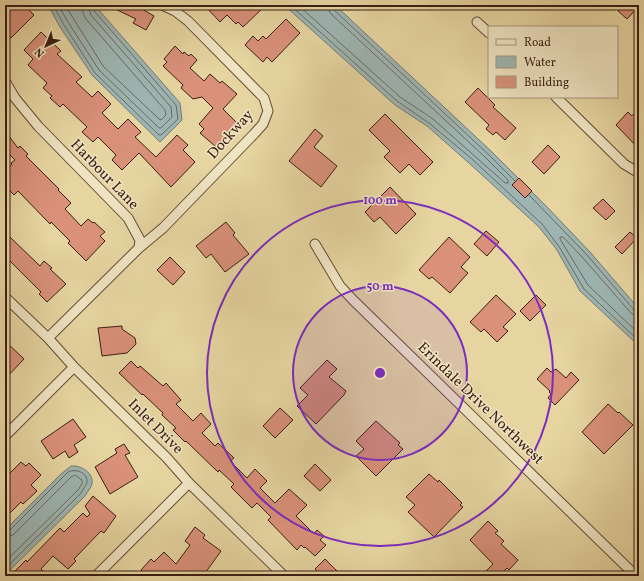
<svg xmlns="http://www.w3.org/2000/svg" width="644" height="581" viewBox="0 0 644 581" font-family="Vollkorn,serif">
	<rect width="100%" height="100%" fill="#e6d5a1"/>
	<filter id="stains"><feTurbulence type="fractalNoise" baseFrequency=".005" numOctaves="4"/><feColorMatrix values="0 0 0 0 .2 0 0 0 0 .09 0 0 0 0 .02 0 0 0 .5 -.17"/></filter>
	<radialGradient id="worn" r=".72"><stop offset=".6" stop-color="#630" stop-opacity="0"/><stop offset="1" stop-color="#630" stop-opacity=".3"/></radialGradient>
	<path fill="#9db5b2" stroke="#767972" d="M48,5H97L98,9L180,103L182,120L160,142L92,75L60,27Z
		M284,5H335L492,152L548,208L590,252L639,309V346L580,291L557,250L539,227L469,163L427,126L395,105Z
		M71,466C81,465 94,473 92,484C91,488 87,492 85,496L5,575V530L61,474Z"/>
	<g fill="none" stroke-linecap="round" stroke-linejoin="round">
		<path stroke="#6c6a62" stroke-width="1" d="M53,5L64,25L95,73L159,135H161L178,119L176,105L95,12L93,5
			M58,5L68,22L99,70L159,128H161L172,117L171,107L91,15L88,5
			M65,5L103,66L159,119L161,120L166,115L165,110L86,19L83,13L82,5
			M290,5L397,101L429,123L472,159L542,224L560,248L584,289L639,341
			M298,5L400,97L433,119L505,183H508V180L486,158L330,13L327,5
			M332,5L334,10L489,155L515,181
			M529,195L587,255L634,310L639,311
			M639,316H635L631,313L583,258L563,237H560V239L588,285L639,334
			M5,532L9,531L68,472C77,468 88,473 87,483L81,493L5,569
			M5,537L13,535L71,477L75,475L82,480V484L78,490L5,562"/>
	</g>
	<path fill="#d9917a" stroke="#3b1e13" d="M5,5H24L34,15L11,38L5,32Z
		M107,5H142V9L154,16L146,30L133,23L136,19Z
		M204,5H266L243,27L238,22L236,24L227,15L220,22Z
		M624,5H639V6L627,19L618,11Z
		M286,19L300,33L272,62L267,57L263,62L245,45L253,36L258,41L263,36L266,39Z
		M41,32L61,51L57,54L82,77L76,82L92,97L98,91L111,104L102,113L118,129L128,119L141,132L135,137L156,157L177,135L188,145L183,150L195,162L171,187L139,153L122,170L112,160L116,155L98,137L93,142L82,132L87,127L63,104L60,107L50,98L52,96L43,88L47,83L28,65L33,59L24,50Z
		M175,46L183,54L184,52L189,56L191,54L197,60L190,68L204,81L210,74L220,83L222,81L237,94L223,109L238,124L216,147L200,133L204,129L199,124L213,108L202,97L193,99L181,88L183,85L163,66L167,62L164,59Z
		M478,88L495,105L493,107L516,128L505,140L496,132L493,135L486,129L489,125L465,102Z
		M639,108V149L616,125L628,112L632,116Z
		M385,114L433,162L420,175L409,164L400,173L384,157L390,151L369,130Z
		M315,129L323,136L314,147L337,166L321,187L289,161Z
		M5,131L18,148L20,146L28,154L26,156L59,189L58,190L71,203L65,209L81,226L88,219L93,223L94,222L105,232L100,236L105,241L86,261L68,243L70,241L51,222L50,224L18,191L14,195L5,186V172L12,164L11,163L15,160L5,150Z
		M548,145L560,157L544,174L532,162Z
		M519,178L532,191L525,198L512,185Z
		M390,187L416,214L396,234L380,217L374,222L365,212Z
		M603,199L615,211L606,220L593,208Z
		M226,222L235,233L233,235L249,254L225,272L211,254L206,258L196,246Z
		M486,231L499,242L487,256L474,244Z
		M630,232L637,238L622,254L615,247Z
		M10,237L40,266L44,261L52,268L50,269L66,284L47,302L39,294L41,292L5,256V242Z
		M449,237L470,257L461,267L468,273L450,293L432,277L429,279L419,270Z
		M170,257L185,272L173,285L157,270Z
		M496,295L516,314L503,327L508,331L497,342L484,329L481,332L470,322Z
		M536,295L546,305L530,321L520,311Z
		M122,326V329L135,338L136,344L127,353L102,356L98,328Z
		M5,341L24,359L5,379Z
		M327,360L337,369L329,377L346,391L344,395L316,424L297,406L308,395L300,388Z
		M131,361L138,368L140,366L163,386L166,383L181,400L176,404L193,421L201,413L211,424L202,433L215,446L218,443L234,458L230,461L247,478L255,469L267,481L260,488L275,503L289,489L307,505L296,516L314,534L317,530L324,536L320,540L326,545L315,556L305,547L304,548L301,545L297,550L268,520L271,517L257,503L252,508L231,487L234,484L219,470L218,472L186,441L185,442L173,430L176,428L162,415L163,413L143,394L142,395L119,373Z
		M547,368L551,372L556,369L566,378L571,372L579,380L555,405L548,398L551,394L549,392L550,391L537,379Z
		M608,404L618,413L619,412L633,425L604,454L582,432Z
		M280,408L293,420L275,438L263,426Z
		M73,419L86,437L74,445L78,452L69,458L65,451L53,459L41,441Z
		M376,421L400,443L398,445L403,449L376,476L356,456L364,449L356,441Z
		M124,444L130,453L125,455L138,477L110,494L95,467L117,453L115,449Z
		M21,462L26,466L29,463L41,475L31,485L37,491L23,504L21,502L5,518V478Z
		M315,464L331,480L320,491L304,476Z
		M429,474L438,482L439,480L462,503L460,505L463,507L434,537L408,512L415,505L406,497Z
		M93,496L116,516L104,533L101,531L74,559L76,561L68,569L53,556L41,569L48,576H10L26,560L27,562L60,528L64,532L83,513L87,517L90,514L85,506Z
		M488,521L498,531L495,533L504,541L501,544L518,560L509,570L507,568L499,576H481L493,564L470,540Z
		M195,527L205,535L203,538L221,551L203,576H147L141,570L151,559L154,562L164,552L176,564L190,545L185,541Z
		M325,559L342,576H322L315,569Z"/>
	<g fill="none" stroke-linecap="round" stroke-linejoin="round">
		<g stroke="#664c36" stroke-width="11">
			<path id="street" d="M477,22L489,33
				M5,81L15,98L38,126L128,218L140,240L139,248L48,338
				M556,97L624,164L639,173
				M315,244L340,286L353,300L636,576
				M139,248L163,228L254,134L263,124L268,111L264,98L188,21L175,11L164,6
				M5,297L48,338L74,367L167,458L189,483L284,576
				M5,436L74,367
				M96,576L189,483"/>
		</g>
		<use href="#street" stroke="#efe4c2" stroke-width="9"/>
	</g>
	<circle cx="380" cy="373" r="87" fill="#7b2cbf" fill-opacity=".12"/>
	<g fill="none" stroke="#7b2cbf" stroke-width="2">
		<circle cx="380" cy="373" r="87"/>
		<circle cx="380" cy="373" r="173"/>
	</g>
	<g text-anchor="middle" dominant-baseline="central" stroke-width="3" stroke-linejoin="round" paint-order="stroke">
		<g font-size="15" fill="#3b1e13" stroke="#efe4c2">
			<text transform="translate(231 135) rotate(-48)">Dockway</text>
			<text transform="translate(104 175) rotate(46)">Harbour Lane</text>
			<text transform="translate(480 404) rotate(44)">Erindale Drive Northwest</text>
			<text transform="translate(155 427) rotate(45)">Inlet Drive</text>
		</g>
	</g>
	<circle cx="380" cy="373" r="6" fill="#7b2cbf" stroke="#efe4c2" stroke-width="2"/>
	<g font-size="12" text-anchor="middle" font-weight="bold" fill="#7b2cbf" stroke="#efe4c2" stroke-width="3" stroke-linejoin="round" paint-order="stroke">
		<text x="380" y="204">100 m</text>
		<text x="380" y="290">50 m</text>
	</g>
	<rect width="644" height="581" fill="none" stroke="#e6d5a1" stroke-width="20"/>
	<rect x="6" y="6" width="632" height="569" fill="none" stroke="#3b1e13" stroke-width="2"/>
	<rect x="10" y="10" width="624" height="561" fill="none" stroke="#3b1e13"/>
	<rect x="488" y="26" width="130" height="72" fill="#efe4c2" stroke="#a7957c"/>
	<rect x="496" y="39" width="20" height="6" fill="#efe4c2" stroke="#a7957c"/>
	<text x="524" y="46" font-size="12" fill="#3b1e13">Road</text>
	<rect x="496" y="56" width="20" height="12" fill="#9db5b2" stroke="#a7957c"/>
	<text x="524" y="66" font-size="12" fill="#3b1e13">Water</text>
	<rect x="496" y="76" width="20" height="12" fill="#d9917a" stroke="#a7957c"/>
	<text x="524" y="86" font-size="12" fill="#3b1e13">Building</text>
	<g transform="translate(46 46) rotate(224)" stroke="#efe4c2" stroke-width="3" paint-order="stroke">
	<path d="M0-3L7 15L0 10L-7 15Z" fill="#3b1e13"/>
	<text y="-6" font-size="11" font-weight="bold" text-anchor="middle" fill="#3b1e13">N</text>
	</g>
	<rect width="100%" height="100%" filter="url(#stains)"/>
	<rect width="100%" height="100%" fill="url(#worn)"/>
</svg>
